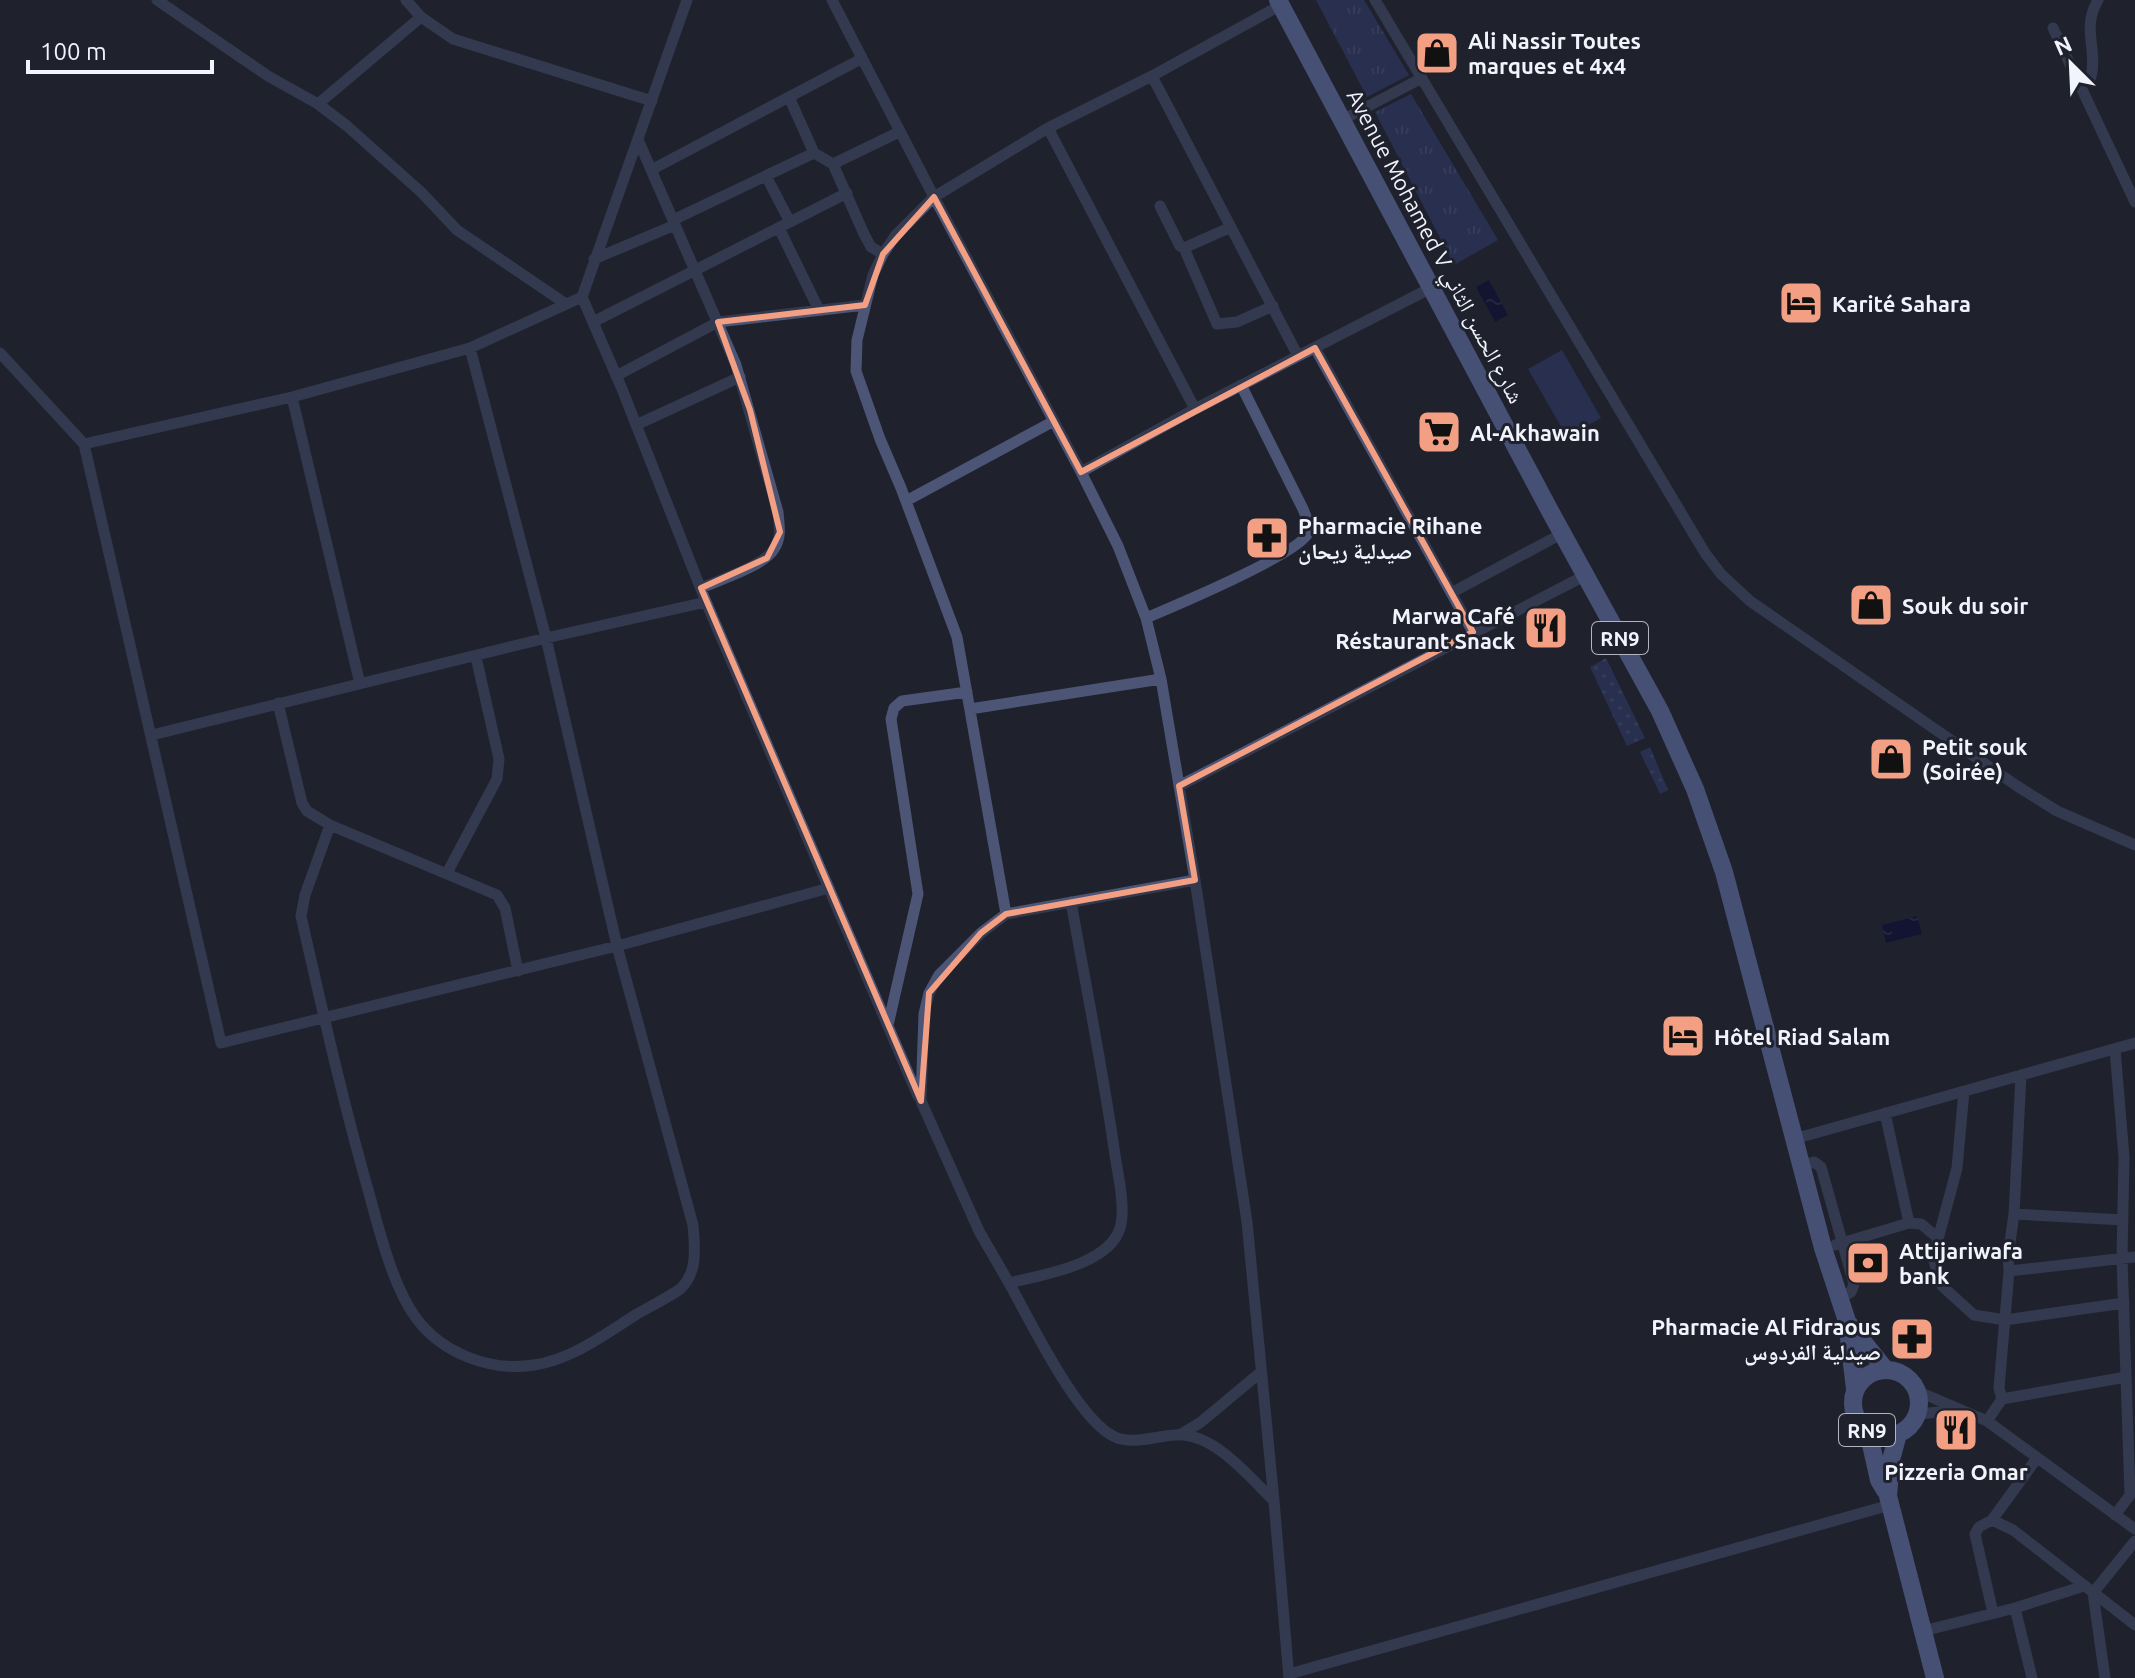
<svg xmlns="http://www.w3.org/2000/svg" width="2135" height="1678" viewBox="0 0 2135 1678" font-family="Ubuntu,'Noto Naskh Arabic',sans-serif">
	<defs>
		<pattern id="grass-dots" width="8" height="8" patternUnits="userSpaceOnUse" patternTransform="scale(2)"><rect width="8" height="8" fill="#333f79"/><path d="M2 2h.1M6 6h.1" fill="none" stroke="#515b8d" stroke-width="1.8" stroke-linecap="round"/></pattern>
		<pattern id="park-tufts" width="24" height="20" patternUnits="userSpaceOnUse" patternTransform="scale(2)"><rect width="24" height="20" fill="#333f79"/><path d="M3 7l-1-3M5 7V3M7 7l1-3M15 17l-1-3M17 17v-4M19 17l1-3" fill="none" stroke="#515b8d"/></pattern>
		<pattern id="water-ripples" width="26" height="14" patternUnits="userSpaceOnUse" patternTransform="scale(2)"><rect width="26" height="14" fill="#060437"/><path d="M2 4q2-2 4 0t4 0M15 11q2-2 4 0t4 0" fill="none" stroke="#2b2955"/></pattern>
	</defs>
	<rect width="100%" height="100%" fill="#1f222d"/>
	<path fill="url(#grass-dots)" d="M1606,658L1645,738L1627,746L1590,667Z
		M1650,747L1668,790L1660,794L1640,752Z"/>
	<path fill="url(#park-tufts)" d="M1316,0H1364L1409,75L1367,97Z
		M1411,94L1498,240L1454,265L1375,112Z"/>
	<path fill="#333f79" d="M1562,350L1601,418L1567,437L1528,369Z"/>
	<path fill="url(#water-ripples)" d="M1489,280L1508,315L1495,322L1476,287Z
		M1917,916L1922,934L1886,943L1882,925Z"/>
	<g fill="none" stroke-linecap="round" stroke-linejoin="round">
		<path stroke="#4c5575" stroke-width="11" d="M157,0L268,76L318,104L347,126L421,192L457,230L566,304
			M406,0L421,17L453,39L652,101
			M832,0L934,197L1048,128L1152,76L1281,5
			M1375,0L1705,553L1721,574L1750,601L2017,786L2057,811L2135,845
			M2053,28L2135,202
			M1152,76L1298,356
			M2079,84L2091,77C2098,48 2081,29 2098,0
			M789,97L814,153L833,164L864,234L871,247L883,254
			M318,104L421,17
			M1342,120L1422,78
			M1048,128L1195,409
			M639,142L736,365L778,512C779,525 782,538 774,549C764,566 719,580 701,588
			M833,164L899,132
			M651,170L861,59
			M766,176L790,222
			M1160,206L1180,246L1184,248L1231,227
			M673,220L814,153
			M779,228L819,310
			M1184,248L1217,324L1237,322L1273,306
			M594,259L675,225
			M582,297L622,389L706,602L918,1096
			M593,322L847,193
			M1315,348L1473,632
			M0,353L84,444L221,1043L617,946L829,888
			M616,376L718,322L865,305
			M292,397L360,684
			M636,425L740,377
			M84,444L292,397L470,348L582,297L687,0
			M1081,472L1195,409L1431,288
			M906,501L1054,421
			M1451,593L1563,533
			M1146,618C1172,607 1299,554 1308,533C1311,525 1306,517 1303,509L1241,385
			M278,703L302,803L307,811L330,825L497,895L505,908L518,971
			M970,709L1161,679
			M152,735L546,638L706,602
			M1179,786L1586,575
			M330,825L305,895L301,916C322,1009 343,1102 369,1193C379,1230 393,1287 416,1318C442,1353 490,1372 534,1365C573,1359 605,1334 637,1314C651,1306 665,1299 679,1290C698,1274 695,1249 693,1225L617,946L546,638L470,348
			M447,873L497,779L499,759L476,657
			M1071,902C1086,986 1103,1071 1115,1155C1118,1175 1126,1209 1120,1228C1109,1265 1041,1275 1009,1283L979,1231L921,1101L924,1014L929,993L939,975L981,933L1006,914L957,637L901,488L880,439L856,371L857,340L873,275L883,254L895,236L934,197L1081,472L1118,546L1146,618L1161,679L1195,880
			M1006,914L1195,880L1247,1222L1274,1501
			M888,1025L918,894L891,719L894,708L902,701L967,692
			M2115,1049L2124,1157L2122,1258L2130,1495L2115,1515
			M1964,1091L1957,1168L1933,1258L1942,1286L1974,1315L2005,1320L2124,1303
			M1885,1113L1909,1223
			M1794,1139L2135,1043
			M1801,1166L1814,1162L1821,1167L1854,1284L1851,1292L1839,1298
			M2014,1214L2123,1220
			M1835,1245L1909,1223L1921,1224L1938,1238
			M2009,1271L2135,1257
			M1009,1283C1030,1320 1078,1421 1115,1437C1133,1445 1156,1436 1175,1435C1214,1432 1249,1477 1274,1501L1289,1678
			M1917,1391L1987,1421L2135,1529
			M2002,1399L2126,1377
			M1917,1414L1952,1411
			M1987,1421L2002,1399L1999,1388L2009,1271L2008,1256L2014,1214L2021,1075
			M1180,1435L1201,1422L1261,1372
			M1992,1520L2037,1458
			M2015,1608L2032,1678
			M1993,1613L1975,1534L1979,1527L1992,1520L2013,1530L2135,1625
			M1923,1631L2015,1608L2084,1586
			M1289,1674L1890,1505
			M2105,1678L2093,1593L2135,1541"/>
		<path stroke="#7587c9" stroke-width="18" d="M1278,0L1550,511L1660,711L1695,789L1724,872L1823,1248L1847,1321L1855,1389
			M1849,1324L1885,1369
			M1853 1403a33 33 0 1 1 66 0a33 33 0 1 1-66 0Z
			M1868,1431L1879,1480L1885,1490
			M1898,1434L1891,1460L1888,1496L1935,1678"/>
	</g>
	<path d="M0 0H2135V1678H0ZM934,197L1081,472L1315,348L1473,632L1179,786L1195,880L1006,914L981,933L929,993L921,1101L701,588L767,558L780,532L750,410L718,322L865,305L883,254Z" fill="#1f222d" fill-opacity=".55" fill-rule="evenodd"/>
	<path fill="none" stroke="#f39f83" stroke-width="6" stroke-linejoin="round" d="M934,197L1081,472L1315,348L1473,632L1179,786L1195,880L1006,914L981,933L929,993L921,1101L701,588L767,558L780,532L750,410L718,322L865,305L883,254Z"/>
	<defs>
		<g id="shop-square" transform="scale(2.3)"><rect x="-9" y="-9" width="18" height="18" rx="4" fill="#f39f83" stroke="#1f222d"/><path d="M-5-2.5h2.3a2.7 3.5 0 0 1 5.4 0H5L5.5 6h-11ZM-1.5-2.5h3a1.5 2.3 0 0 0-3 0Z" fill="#111"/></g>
		<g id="hotel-square" transform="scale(2.3)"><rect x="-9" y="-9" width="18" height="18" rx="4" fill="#f39f83" stroke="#1f222d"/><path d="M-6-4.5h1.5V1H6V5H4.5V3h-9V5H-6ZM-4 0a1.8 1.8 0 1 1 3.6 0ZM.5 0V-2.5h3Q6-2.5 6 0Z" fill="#111"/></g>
		<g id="supermarket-square" transform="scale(2.3)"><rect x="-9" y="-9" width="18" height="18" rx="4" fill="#f39f83" stroke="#1f222d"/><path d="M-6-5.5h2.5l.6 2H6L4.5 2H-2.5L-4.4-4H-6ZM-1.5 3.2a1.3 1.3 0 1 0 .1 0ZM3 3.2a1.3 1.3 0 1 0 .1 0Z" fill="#111"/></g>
		<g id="pharmacy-square" transform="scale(2.3)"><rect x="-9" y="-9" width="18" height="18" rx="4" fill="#f39f83" stroke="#1f222d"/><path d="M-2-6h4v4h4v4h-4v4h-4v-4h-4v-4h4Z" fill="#111"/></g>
		<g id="restaurant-square" transform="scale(2.3)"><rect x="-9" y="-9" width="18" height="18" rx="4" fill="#f39f83" stroke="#1f222d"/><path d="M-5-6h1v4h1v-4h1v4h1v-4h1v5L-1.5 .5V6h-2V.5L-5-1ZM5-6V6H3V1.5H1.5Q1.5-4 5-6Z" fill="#111"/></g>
		<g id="bank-square" transform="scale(2.3)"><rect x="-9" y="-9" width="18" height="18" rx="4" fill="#f39f83" stroke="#1f222d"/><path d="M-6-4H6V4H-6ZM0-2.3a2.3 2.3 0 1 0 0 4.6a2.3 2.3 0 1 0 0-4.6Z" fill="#111"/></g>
	</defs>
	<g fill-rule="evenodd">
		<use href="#shop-square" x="1437" y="53"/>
		<use href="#hotel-square" x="1801" y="303"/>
		<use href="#supermarket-square" x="1439" y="432"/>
		<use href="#pharmacy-square" x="1267" y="538"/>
		<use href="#shop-square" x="1871" y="605"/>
		<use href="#restaurant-square" x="1546" y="628"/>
		<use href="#shop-square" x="1891" y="759"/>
		<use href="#hotel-square" x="1683" y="1036"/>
		<use href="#bank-square" x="1868" y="1263"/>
		<use href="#pharmacy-square" x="1912" y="1339"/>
		<use href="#restaurant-square" x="1956" y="1430"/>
	</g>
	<g text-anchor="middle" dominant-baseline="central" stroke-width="6" stroke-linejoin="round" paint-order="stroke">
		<g fill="#1f222d" stroke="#b2b5be" stroke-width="2">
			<rect x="1592" y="622" width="56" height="32" rx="6"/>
			<rect x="1839" y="1414" width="56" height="32" rx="6"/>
		</g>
		<g font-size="20" font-weight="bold" fill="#f1f4fc">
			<text x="1620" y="638">RN9</text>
			<text x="1867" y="1430">RN9</text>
		</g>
		<g font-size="22" font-weight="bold" fill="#f1f4fc" stroke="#1f222d" text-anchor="start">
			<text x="1468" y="40">Ali Nassir Toutes<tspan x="1468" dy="25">marques et 4x4</tspan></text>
			<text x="1832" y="303">Karité Sahara</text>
			<text x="1470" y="432">Al-Akhawain</text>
			<text x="1298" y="525">Pharmacie Rihane<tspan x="1298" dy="25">صيدلية ريحان</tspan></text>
			<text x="1902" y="605">Souk du soir</text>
			<text x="1515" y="615" text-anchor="end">Marwa Café<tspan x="1515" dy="25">Réstaurant Snack</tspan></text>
			<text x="1922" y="746">Petit souk<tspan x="1922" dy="25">(Soirée)</tspan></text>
			<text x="1714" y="1036">Hôtel Riad Salam</text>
			<text x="1899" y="1250">Attijariwafa<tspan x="1899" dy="25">bank</tspan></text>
			<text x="1881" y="1326" text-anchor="end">Pharmacie Al Fidraous<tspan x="1881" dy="25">صيدلية الفردوس</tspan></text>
			<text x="1956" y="1471" text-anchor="middle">Pizzeria Omar</text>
		</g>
		<g font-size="22" fill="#f1f4fc" stroke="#1f222d">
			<text transform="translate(1436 246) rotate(62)">Avenue Mohamed V شارع الحسن الثاني</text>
		</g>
	</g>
	<g transform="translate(2071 64) rotate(336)" stroke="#1f222d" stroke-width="6" paint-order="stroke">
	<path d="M0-6L14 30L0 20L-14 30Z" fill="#f1f4fc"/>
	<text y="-12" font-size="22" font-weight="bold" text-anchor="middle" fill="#f1f4fc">N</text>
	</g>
	<path d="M28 60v12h184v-12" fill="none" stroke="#f1f4fc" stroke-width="4"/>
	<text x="40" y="60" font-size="24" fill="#f1f4fc" stroke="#1f222d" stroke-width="6" paint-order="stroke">100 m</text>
</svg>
